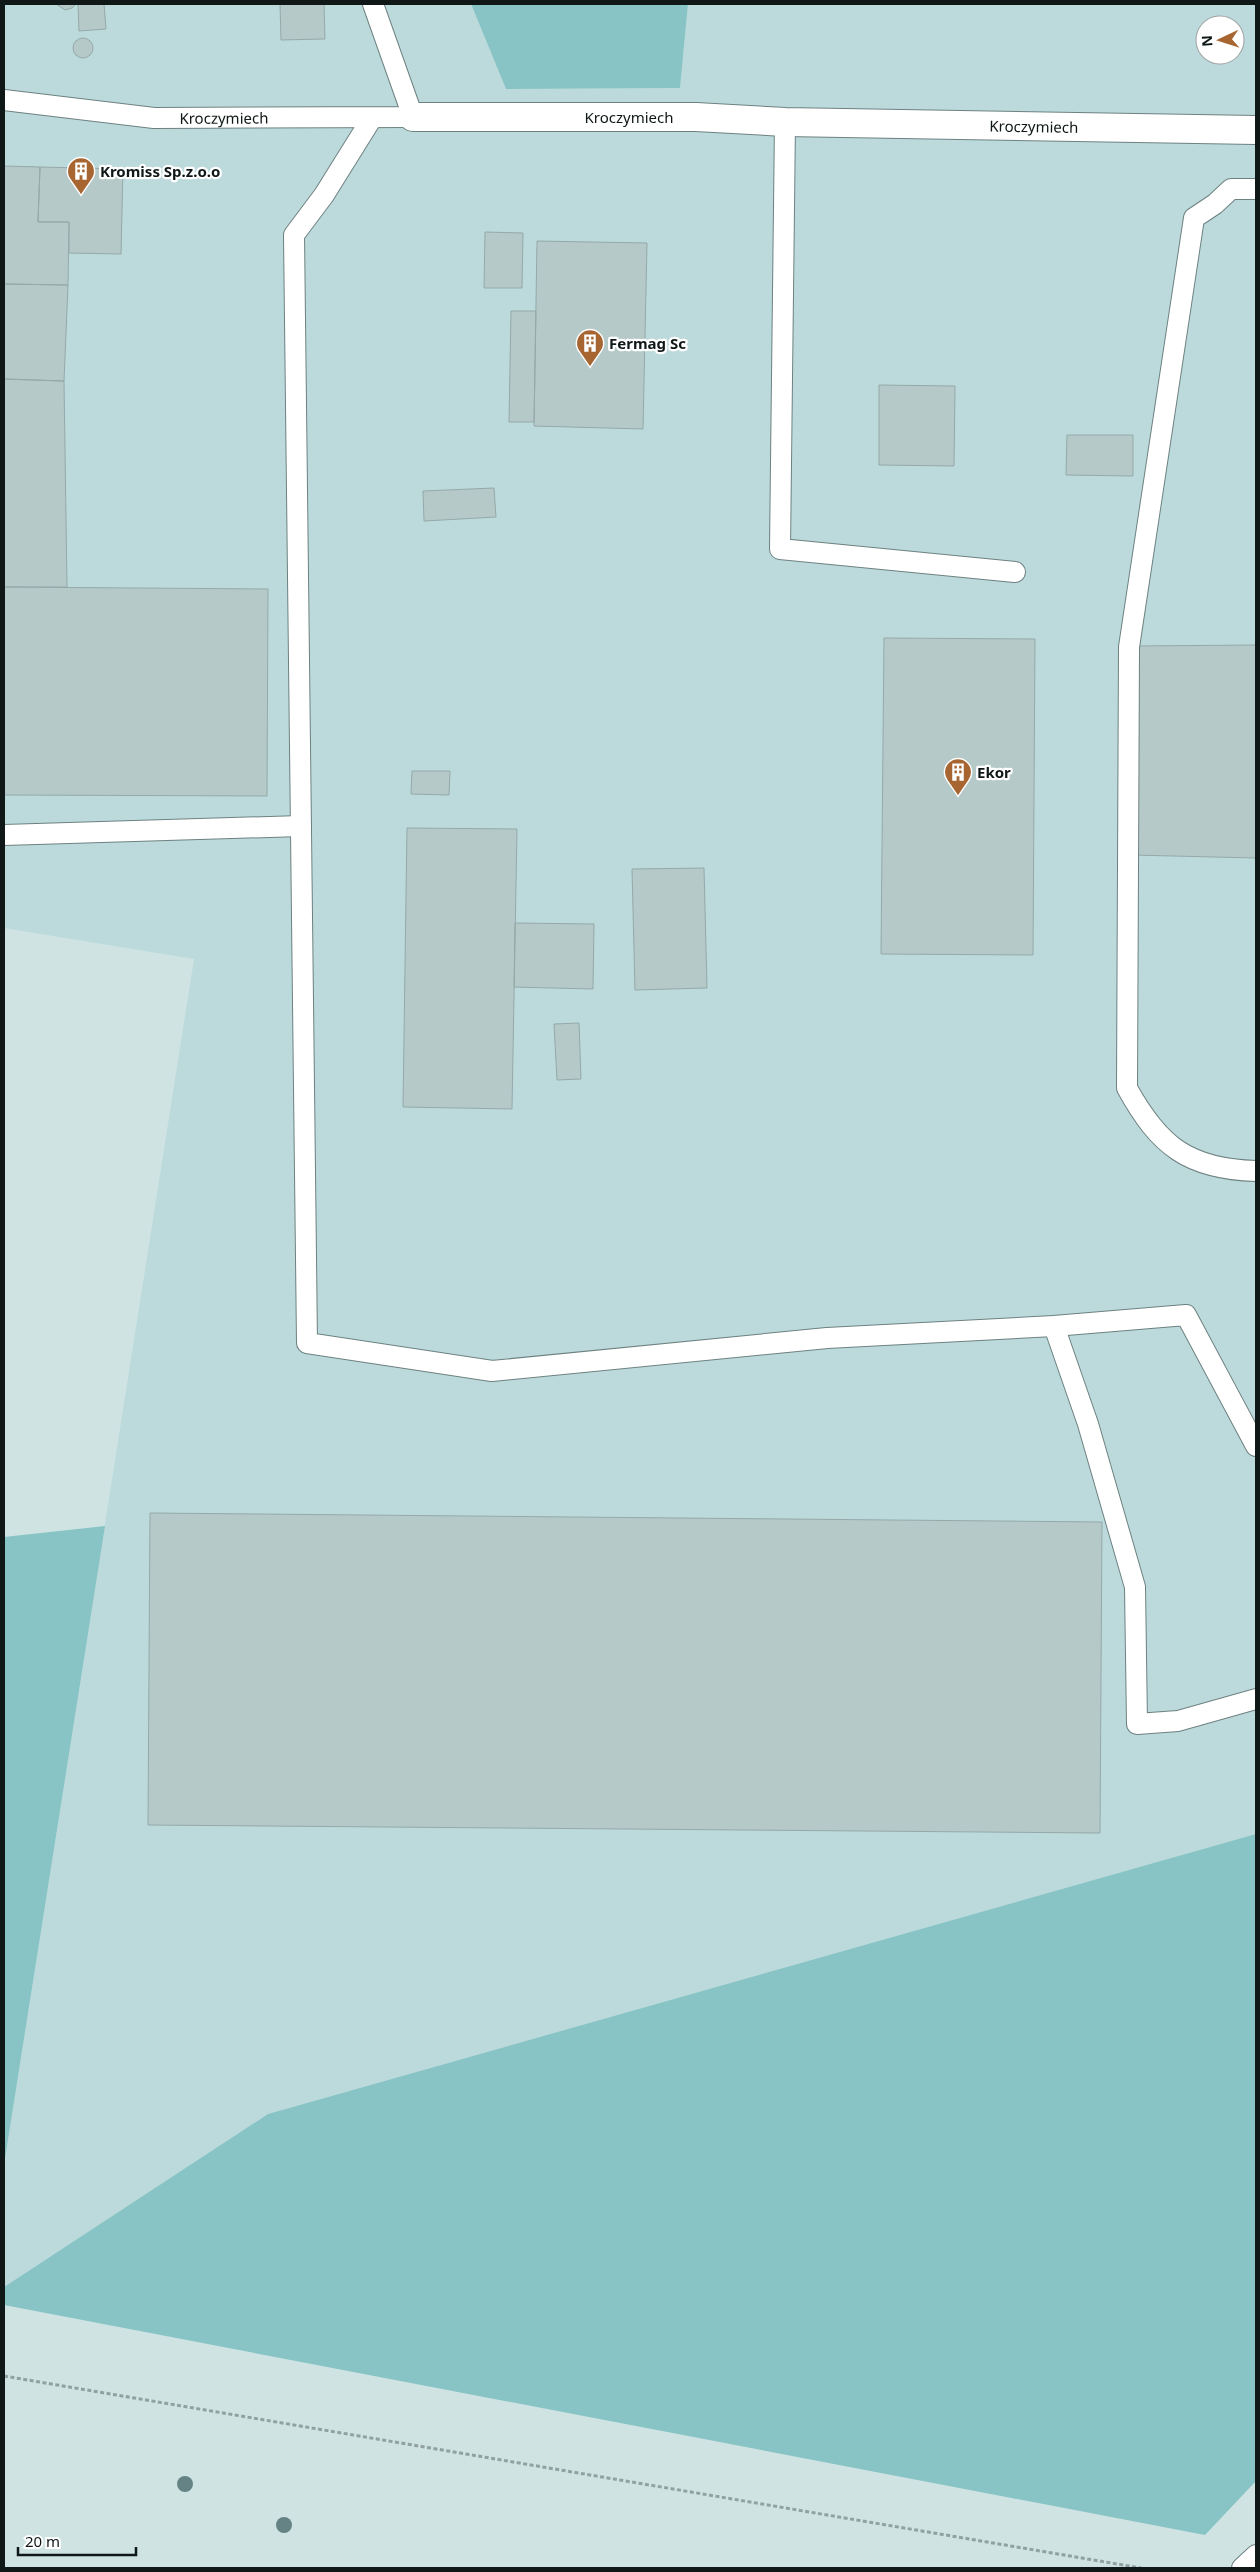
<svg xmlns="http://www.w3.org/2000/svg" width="1260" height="2572" viewBox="0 0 1260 2572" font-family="'Noto Sans',sans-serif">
	<rect width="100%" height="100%" fill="#cfe3e3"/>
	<path fill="#bcdadb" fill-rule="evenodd" d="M4,4H471L506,89L680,88L688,4H1256V1834L268,2114L4,2287V2165L194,959L4,928ZM1205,25H1235V55H1205Z"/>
	<path fill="#88c4c5" d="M471,4H688L680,88L506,89Z
		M105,1526L4,2165V1537Z
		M1256,1834V2481L1205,2535L4,2305V2287L268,2114Z"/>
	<path fill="#b5c9c9" stroke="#95a9a9" d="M56,4H76L72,8L65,10Z
		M78,4H104L106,29L79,31Z
		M280,4H324L325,39L281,40Z
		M73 48a10 10 0 1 1 20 0a10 10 0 1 1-20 0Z
		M4,166L40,167L38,222H69L68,285L4,284Z
		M40,167L123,169L121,254L69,253V222H38Z
		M485,232L523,233L522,288H484Z
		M537,241L647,243L643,429L534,426Z
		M4,284L68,285L64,381L4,379Z
		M511,311H536L534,422H509Z
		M4,379L64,381L67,587H4Z
		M879,385L955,386L954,466L879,465Z
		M1067,435H1133V476L1066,475Z
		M494,488L496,517L424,521L423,491Z
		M4,587L268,589L267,796L4,795Z
		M884,638L1035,639L1033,955L881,954Z
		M1256,645V858L1131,855L1136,646Z
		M412,771H450L449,795L411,794Z
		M407,828L517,829L512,1109L403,1107Z
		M704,868L707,988L635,990L632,869Z
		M515,923L594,924L593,989L514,987Z
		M579,1023L581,1079L557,1080L554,1024Z
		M150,1513L1102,1522L1100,1833L148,1825Z"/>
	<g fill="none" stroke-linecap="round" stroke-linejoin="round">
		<g stroke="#6e8181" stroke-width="22">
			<g id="lane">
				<path id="s1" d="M4,100L154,118L413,117L373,4"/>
				<path d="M372,118L324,195L294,235L307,1343L492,1371L827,1338L1054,1326L1186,1315L1256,1446"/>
				<path d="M785,122L780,549L1015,572"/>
				<path d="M1256,189H1231L1215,204L1194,218L1129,647L1127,1088C1159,1146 1188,1169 1256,1171"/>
				<path d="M4,835L301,826"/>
				<path d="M1054,1326L1088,1424L1135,1587L1137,1724L1178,1721L1256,1699"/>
				<path d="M1242,2568L1256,2555"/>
			</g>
		</g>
		<g stroke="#6e8181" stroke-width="30">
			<g id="street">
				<path id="s2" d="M413,117H696L785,122L1256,130"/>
			</g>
		</g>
		<path stroke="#91a1a1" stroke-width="3" stroke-dasharray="4 2.5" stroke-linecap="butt" d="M4,2376L1141,2568"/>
		<use href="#lane" stroke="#fff" stroke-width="20"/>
		<use href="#street" stroke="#fff" stroke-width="28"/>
	</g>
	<g fill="#658384">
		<circle cx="185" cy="2484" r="8"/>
		<circle cx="284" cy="2525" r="8"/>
	</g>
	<defs>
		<g id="building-pin" transform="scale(1.4375)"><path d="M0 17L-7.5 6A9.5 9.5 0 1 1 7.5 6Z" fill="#a76531" stroke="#fff"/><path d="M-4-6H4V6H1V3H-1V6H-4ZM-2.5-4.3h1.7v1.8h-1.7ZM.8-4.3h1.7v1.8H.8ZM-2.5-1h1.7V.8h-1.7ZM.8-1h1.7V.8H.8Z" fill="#fff"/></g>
	</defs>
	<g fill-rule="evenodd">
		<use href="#building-pin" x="81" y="171"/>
		<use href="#building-pin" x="590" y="343"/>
		<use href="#building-pin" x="958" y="772"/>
	</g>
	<g text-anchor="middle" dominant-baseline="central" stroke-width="4.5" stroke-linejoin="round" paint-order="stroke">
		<g font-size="15" fill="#0f1717" stroke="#fff">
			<text stroke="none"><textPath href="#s2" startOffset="216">Kroczymiech</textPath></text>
			<text stroke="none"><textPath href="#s1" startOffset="221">Kroczymiech</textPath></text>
			<text stroke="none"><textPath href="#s2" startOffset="621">Kroczymiech</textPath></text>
		</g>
		<g font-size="15" font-weight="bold" fill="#0f1717" stroke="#fff" text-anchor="start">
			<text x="100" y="171">Kromiss Sp.z.o.o</text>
			<text x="609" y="343">Fermag Sc</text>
			<text x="977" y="772">Ekor</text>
		</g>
	</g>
	<rect width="1260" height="2572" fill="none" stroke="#0f1717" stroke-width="10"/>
	<g transform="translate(1220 40) rotate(266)"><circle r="24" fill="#ffffff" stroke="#9fa2a2"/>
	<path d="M0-4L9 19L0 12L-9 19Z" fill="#a76531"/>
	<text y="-8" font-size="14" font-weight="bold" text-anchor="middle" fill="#0f1717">N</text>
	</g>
	<path d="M18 2547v8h118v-8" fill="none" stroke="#0f1717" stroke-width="2.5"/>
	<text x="25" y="2547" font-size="15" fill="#0f1717" stroke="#ffffff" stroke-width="4" paint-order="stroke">20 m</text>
</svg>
